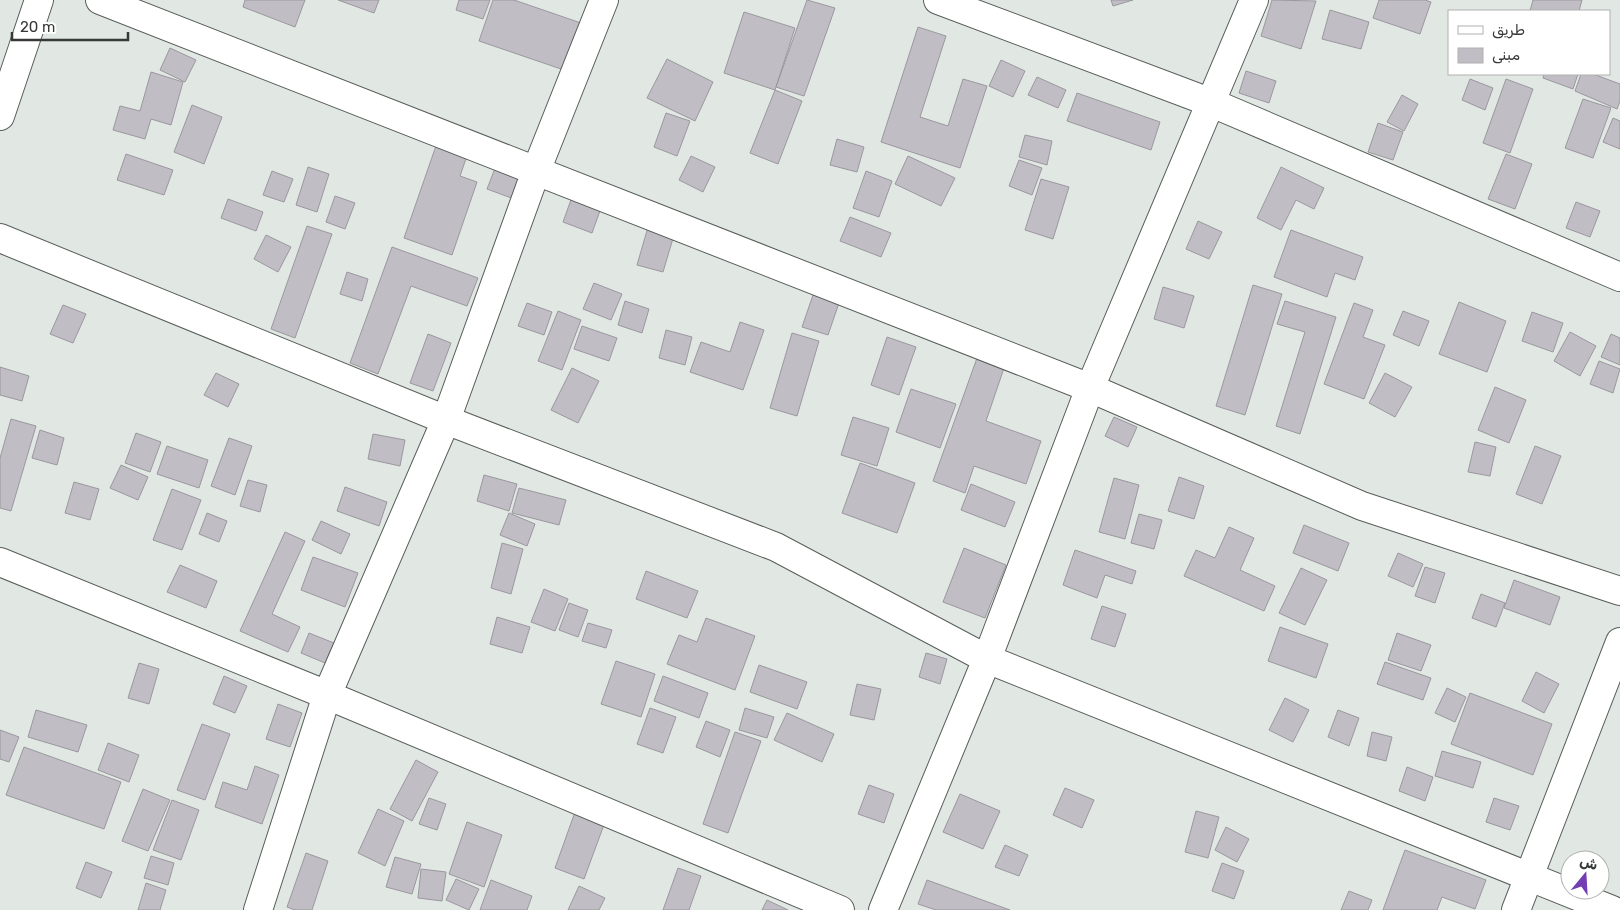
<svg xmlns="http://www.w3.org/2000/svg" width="1620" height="910" viewBox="0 0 1620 910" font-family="Rubik,Vazirmatn,sans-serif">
	<rect width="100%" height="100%" fill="#e1e7e3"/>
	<path fill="#c0bec4" stroke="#9a989e" d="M245,0H305L295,27L243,7Z
		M338,0H379L374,13Z
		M459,0H490L483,19L456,10Z
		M493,0H514L581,23L564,70L479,41Z
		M807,0L835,8L804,96L776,87Z
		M1111,0H1133L1113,6Z
		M1272,0L1316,1L1301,49L1261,36Z
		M1379,0H1425L1431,2L1420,34L1373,18Z
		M1533,0H1582L1579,11H1530Z
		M1330,10L1369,22L1361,49L1322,39Z
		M744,12L795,28L775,90L724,73Z
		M918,27L946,36L920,117L948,126L963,79L987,86L960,168L881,142Z
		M170,48L196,60L185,82L160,70Z
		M667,59L713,82L695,121L647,98Z
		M1001,60L1025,71L1013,97L989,86Z
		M1246,71L1276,81L1269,103L1239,93Z
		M151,72L183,82L171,125L151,119L145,139L113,130L120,106L140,111Z
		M1544,74H1578L1573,89L1543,78Z
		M1581,74H1593L1620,84V101L1617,109L1575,91Z
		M1037,77L1066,90L1058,108L1028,95Z
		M1470,79L1493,88L1485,110L1462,100Z
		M1506,79L1533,89L1510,153L1483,143Z
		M775,90L802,101L778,164L750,153Z
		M1077,93L1160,122L1151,150L1067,121Z
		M1402,95L1418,104L1404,131L1387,122Z
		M1583,99L1611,108L1593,158L1565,148Z
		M192,105L222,117L204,164L174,152Z
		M666,113L690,121L677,156L654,147Z
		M1613,118L1620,121V149L1603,142Z
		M1378,123L1403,132L1393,160L1368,152Z
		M1025,135L1052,141L1047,165L1019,157Z
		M837,139L864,147L857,172L830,165Z
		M438,140L469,150L460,176L477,182L452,255L404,238Z
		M126,154L173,170L164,195L117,180Z
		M1506,154L1532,164L1515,209L1488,199Z
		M691,156L715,167L703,192L679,180Z
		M908,156L955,178L941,206L895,184Z
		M1019,160L1042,168L1032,195L1009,186Z
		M497,163L523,173L514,199L487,189Z
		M308,167L329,174L317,212L296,205Z
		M1281,167L1324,188L1314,209L1296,200L1281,230L1257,218Z
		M272,171L293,179L284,202L263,195Z
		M866,171L892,181L879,217L853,208Z
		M1041,179L1069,187L1053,239L1025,230Z
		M335,196L355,203L345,229L326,222Z
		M572,197L601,208L592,233L563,222Z
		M228,199L263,212L256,231L221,218Z
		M1576,202L1600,211L1590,237L1566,228Z
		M850,217L891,233L881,257L840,241Z
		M1198,221L1222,232L1209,259L1186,249Z
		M307,226L332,234L295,338L271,329Z
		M648,227L674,235L663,272L637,265Z
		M1291,230L1363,257L1355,280L1335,273L1327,297L1274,277Z
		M266,235L291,247L278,272L254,259Z
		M392,247L478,278L467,306L411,286L378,374L350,363Z
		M347,272L368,279L362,301L340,294Z
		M594,283L622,294L611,320L583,309Z
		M1253,285L1282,294L1245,415L1216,406Z
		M1163,287L1194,296L1184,328L1154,319Z
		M813,295L839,303L828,335L802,327Z
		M625,301L649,309L642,333L618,325Z
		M1285,301L1336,317L1300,434L1276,426L1305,332L1277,324Z
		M1459,302L1506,321L1487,372L1439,354Z
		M527,303L552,312L544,335L518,326Z
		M1354,303L1373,310L1363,337L1385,345L1364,399L1324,384Z
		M63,305L86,314L73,343L50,334Z
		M558,311L581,320L562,370L538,361Z
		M1403,311L1429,321L1419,346L1393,335Z
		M1532,312L1563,323L1553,352L1522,341Z
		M740,322L764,330L743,390L690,372L701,342L730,352Z
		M582,326L617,338L609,361L574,349Z
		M666,330L692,337L685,365L659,358Z
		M1570,332L1596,346L1580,376L1554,361Z
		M792,333L819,341L797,416L770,408Z
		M428,334L451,343L433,391L410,383Z
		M1611,334L1620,338V365L1601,357Z
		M887,337L916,347L899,395L871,385Z
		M977,358L1004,368L986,421L1041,441L1026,484L974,466L965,493L933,481Z
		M1599,361L1620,369L1613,393L1590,384Z
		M0,367L29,376L22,401L0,395Z
		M572,368L599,381L578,423L551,410Z
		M216,373L239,384L228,407L204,395Z
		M1385,373L1412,387L1395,417L1369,403Z
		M1495,387L1526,400L1509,443L1478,430Z
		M911,389L956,404L940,448L896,432Z
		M853,417L889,428L877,466L841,455Z
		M1114,417L1137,427L1128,447L1105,436Z
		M11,419L36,426L11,511L0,508V458Z
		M40,430L64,438L57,465L32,458Z
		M136,433L161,442L150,472L125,463Z
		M373,434L405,440L400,466L368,459Z
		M229,438L252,446L235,495L211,486Z
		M1475,442L1496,447L1490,476L1468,472Z
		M167,446L208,460L199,488L157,474Z
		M1535,446L1561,456L1542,504L1516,494Z
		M860,463L915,483L897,533L842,513Z
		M121,465L148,477L138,500L110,488Z
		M484,475L517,484L509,511L477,501Z
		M1179,477L1204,486L1194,519L1168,511Z
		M1114,478L1139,485L1125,539L1099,532Z
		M248,480L267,485L260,512L240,506Z
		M74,482L99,489L90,520L65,513Z
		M971,484L1015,502L1005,527L961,510Z
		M345,487L387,502L379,526L337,511Z
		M519,488L566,500L559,525L512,513Z
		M172,489L201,500L182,550L153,540Z
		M207,513L227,521L219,542L199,534Z
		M509,513L535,524L527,546L500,535Z
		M1139,514L1162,520L1154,549L1131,543Z
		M321,521L350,534L341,554L312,540Z
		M1304,525L1349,543L1338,571L1293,553Z
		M1229,527L1254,538L1240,570L1275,586L1264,611L1184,576L1196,550L1215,558Z
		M285,532L305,541L272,614L300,627L288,652L240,631Z
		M502,543L523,549L511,594L491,588Z
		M964,548L1006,565L985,618L943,602Z
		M1075,550L1136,571L1132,584L1105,575L1097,598L1063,585Z
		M1398,553L1423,564L1413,587L1388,576Z
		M313,557L358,573L345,607L301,590Z
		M180,565L217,581L206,608L167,592Z
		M1425,567L1445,573L1435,603L1415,596Z
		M1301,568L1327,580L1305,625L1279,613Z
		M646,571L698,591L687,618L636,599Z
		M1514,580L1560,597L1550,625L1504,608Z
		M544,589L568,599L555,631L531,622Z
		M1481,594L1505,603L1496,627L1472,618Z
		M569,603L588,610L578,637L559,630Z
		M1102,606L1126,614L1115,647L1091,639Z
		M497,617L530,627L522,653L490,644Z
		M706,618L755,636L735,690L667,664L679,635L697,642Z
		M588,623L612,630L606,648L582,641Z
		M1280,627L1328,644L1316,678L1268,661Z
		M309,633L334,643L325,663L301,653Z
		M1397,633L1431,645L1421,671L1388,660Z
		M926,653L947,659L940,684L919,677Z
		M616,661L655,674L641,717L601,704Z
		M1385,662L1431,678L1423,700L1377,684Z
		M139,663L159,669L149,704L128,698Z
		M759,665L807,682L797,709L750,692Z
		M1536,672L1559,684L1544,713L1522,701Z
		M224,676L247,686L235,713L213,704Z
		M663,676L708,693L699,718L654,701Z
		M857,684L881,689L874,720L850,715Z
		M1447,688L1466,697L1455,722L1435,713Z
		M1470,693L1552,724L1533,775L1451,744Z
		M1285,698L1309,710L1293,742L1269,730Z
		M278,704L302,713L290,747L266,739Z
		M650,708L676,717L663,753L637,744Z
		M745,708L774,717L767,738L739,730Z
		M36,710L87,725L78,752L28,737Z
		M1338,710L1359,718L1349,746L1328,737Z
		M787,713L834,734L822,762L774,740Z
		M706,721L730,730L720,757L696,747Z
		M202,724L230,734L205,800L177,790Z
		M0,730L19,737L9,762L0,759Z
		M735,732L761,741L728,833L703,824Z
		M1372,732L1392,737L1386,761L1367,756Z
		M108,743L139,755L129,782L98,770Z
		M24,747L121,782L104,829L6,795Z
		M1442,751L1481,762L1473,788L1435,776Z
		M416,760L438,772L412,821L390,809Z
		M255,766L279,775L262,824L215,807L223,782L247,790Z
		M1407,767L1433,777L1425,801L1399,791Z
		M869,785L894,794L884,823L858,814Z
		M1065,788L1094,800L1082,828L1053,815Z
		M143,789L170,800L148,851L122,841Z
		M960,794L1000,811L983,849L943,832Z
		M429,798L446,804L437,830L419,824Z
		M1494,798L1519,806L1510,830L1486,822Z
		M172,800L199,810L181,860L153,850Z
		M378,809L404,821L385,866L358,853Z
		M1196,811L1219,817L1208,858L1185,852Z
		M575,812L605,822L584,879L555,868Z
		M467,822L502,835L484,887L449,874Z
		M1226,827L1249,839L1237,862L1215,850Z
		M1005,845L1028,855L1019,876L995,867Z
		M1405,850L1486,880L1475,909L1442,897L1437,910H1383Z
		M306,853L328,861L312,910H295L287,907Z
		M151,856L174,863L168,885L144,878Z
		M395,857L421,864L412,894L386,887Z
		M86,862L112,872L101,898L76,888Z
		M1222,863L1244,871L1234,899L1212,891Z
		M678,868L701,876L689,910H663Z
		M421,869L446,872L442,901L418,898Z
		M456,879L479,889L469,910L446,900Z
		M491,880L532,896L527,910H480Z
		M927,880L1010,910H936L918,904Z
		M146,883L166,890L160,910H138Z
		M579,886L605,898L599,910H568Z
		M1349,891L1372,900L1368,910H1341Z
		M767,900L788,910H762Z"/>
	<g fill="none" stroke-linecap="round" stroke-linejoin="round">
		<g stroke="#585e5a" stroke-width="30">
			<path id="minor" d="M100,0L1090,388L1362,506L1620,591
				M938,0L1212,103L1620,277
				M0,116L39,0
				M0,238L446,420L776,547L987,659L1612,910
				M0,562L327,695L840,910
				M258,910L327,695L446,420L536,171L604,0
				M883,910L987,659L1090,388L1254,0
				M1516,910L1620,642"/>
		</g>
		<use href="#minor" stroke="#fff" stroke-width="28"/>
	</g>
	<rect x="1448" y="10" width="162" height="65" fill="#ffffff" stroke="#afb0af"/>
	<rect x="1458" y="26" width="25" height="8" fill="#ffffff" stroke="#afb0af"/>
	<text x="1492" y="35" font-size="15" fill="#373938">طريق</text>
	<rect x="1458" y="48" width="25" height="15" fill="#c0bec4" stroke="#afb0af"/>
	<text x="1492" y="60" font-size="15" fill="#373938">مبنى</text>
	<g transform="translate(1585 875) rotate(18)"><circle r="24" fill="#ffffff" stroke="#afb0af"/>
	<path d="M0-4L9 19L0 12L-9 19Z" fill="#733db3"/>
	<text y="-8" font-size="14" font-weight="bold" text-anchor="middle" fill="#373938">ش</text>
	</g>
	<path d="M12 32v8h116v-8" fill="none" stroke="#373938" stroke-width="2.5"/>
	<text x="20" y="32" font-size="15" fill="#373938" stroke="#ffffff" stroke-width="4" paint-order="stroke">20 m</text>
</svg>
